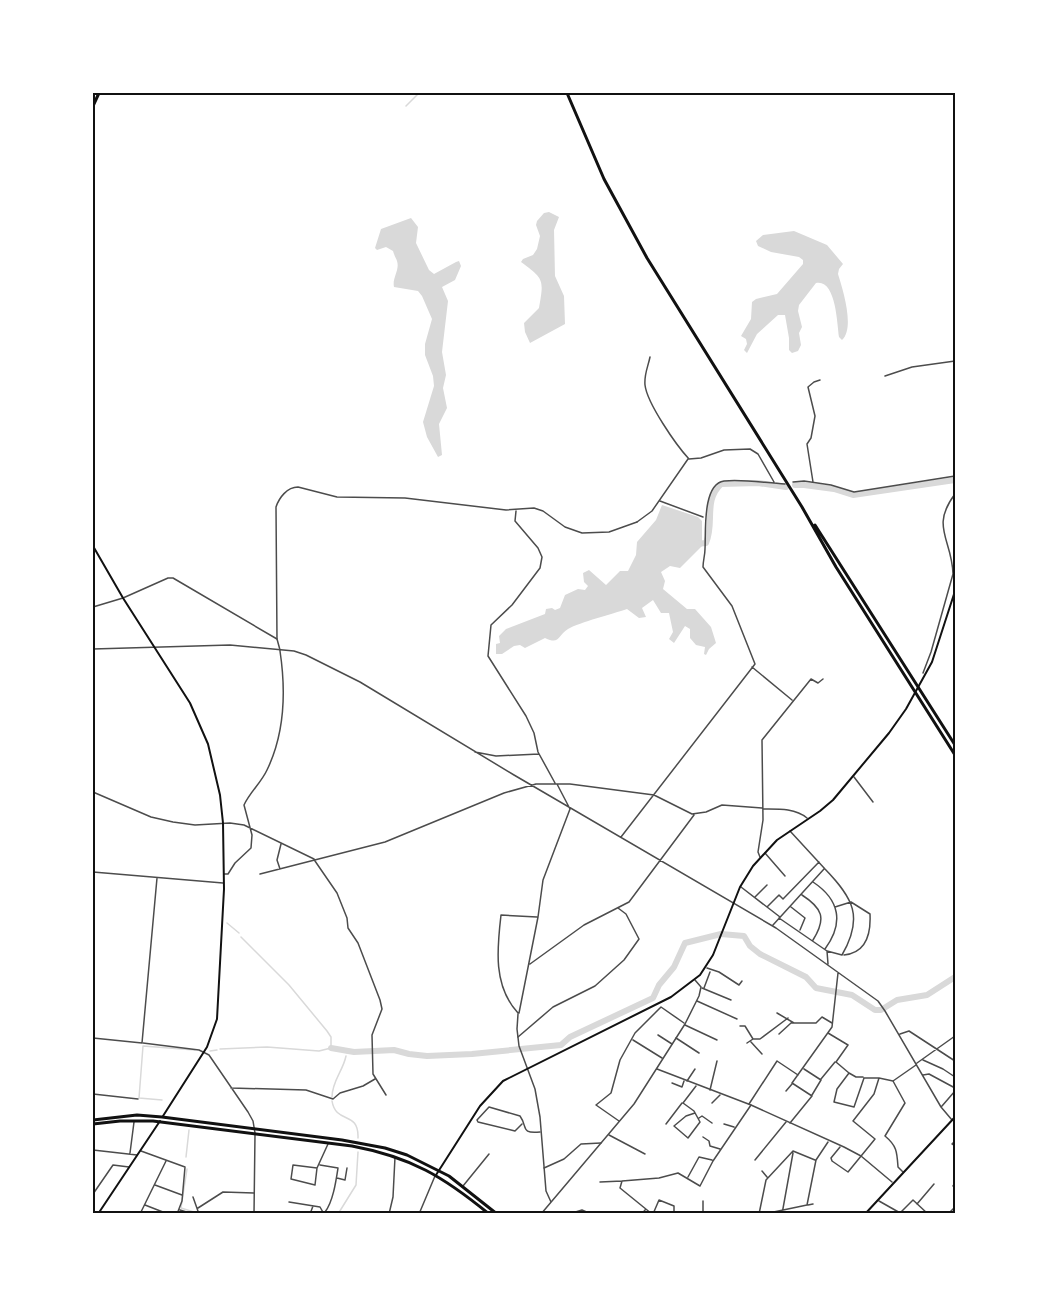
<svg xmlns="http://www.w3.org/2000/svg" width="1048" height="1307" viewBox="0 0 1048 1307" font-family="Helvetica,sans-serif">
	<rect width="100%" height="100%" fill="#fff"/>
	<path fill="#d9d9d9" d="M549,212L559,217L554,230L555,276L564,296L565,324L530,343L525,332L524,323L539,308C544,279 544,279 521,262L523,259L533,255L537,249L540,236L536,225L537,221L544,213Z
		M411,218L418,227L416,243L429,270L434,274L456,262L459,261L461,266L455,280L442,287L448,301L442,352L446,375L443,388L447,408L439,424L442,455L438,457L427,437L423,422L434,386L433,376L425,355V344L432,319L422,296L418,291L394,287C392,278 400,270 397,261C396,258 394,255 393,251L386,247L377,250L375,248L381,229Z
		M794,231L827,245L843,264L839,269L838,274C843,290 855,328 842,340L839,337C837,323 836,279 816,283L799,305L798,311L802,327L799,333L801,345L798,351L792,353L789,350V338L785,315H778L757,334L747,353L744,350L747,344L746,339L741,336L751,319L752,302L756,299L777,294L803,264V260L799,257L771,252L758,246L756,241L763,235Z
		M662,505L698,517L702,521V546L680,568L670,566L661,572L665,581L663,589L687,609H695L711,627L716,643L709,649L706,655L704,654L705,647L696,645L690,638V629L685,626L674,643L669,639L673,632L669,613H661L653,600L642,608L646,617L639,618L627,609C613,614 580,622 568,629C557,636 560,645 545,638L525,648L520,645L514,646L502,654H496V644L500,643L499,636L506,629L545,614L546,609L552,608L555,610L560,608L565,595L578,589L585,590L588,586L584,582L583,573L589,570L606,585L620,571H628L636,555L637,542L656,520Z"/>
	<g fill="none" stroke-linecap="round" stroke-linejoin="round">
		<path stroke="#d9d9d9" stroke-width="1.5" d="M406,106L419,93
			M227,923L239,933
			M220,1049L267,1047L319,1051L331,1048V1037L327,1031L289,985L241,937
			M210,1051L217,1050
			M347,1053V1052
			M332,1097C332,1081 343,1071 346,1056
			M162,1100L139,1098L143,1046L195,1050
			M332,1101C336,1125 359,1110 358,1138
			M186,1157L189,1130
			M187,1169L181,1208L197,1213
			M338,1214L356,1185L358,1152"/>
		<path stroke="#d9d9d9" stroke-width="6" d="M795,485H804L834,489L853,495L955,480
			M696,544L706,543C715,523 703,501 721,484L758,483L786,487
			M331,1048L354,1052L394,1050L409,1054L427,1056L472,1054L561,1045L570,1037L653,998L659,985L674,967L685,943L721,934L744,936L750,946L760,954L806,977L816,988L852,995L875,1010H881L897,1000L927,995L955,977"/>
		<path stroke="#4c4c4c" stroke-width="1.5" d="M650,357C648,367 644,374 645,385C647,403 676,445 689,459L701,458L724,450L750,449L758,454L774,482
			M885,376L912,367L955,361
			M793,482L804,481L831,485L854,492L955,476
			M813,482L807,444L811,438L815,416L808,387L814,382L820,380
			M660,501L703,517
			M516,511L515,521L538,548L542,557L540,568L512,605L491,625L488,656L526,716L534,733L538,752L555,783
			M637,522L652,511L688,459
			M93,607L123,598L168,578H173L277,639
			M93,649L230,645L294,651L306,655L360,682L514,775L776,928L878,1001L885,1011L941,1107L952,1120
			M752,667L792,700
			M923,673L931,652L953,574C952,539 930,527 955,494
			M475,752L496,756L539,754
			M854,777L873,802
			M93,792L151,817L173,822L195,825L230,823L244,825L314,859
			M763,809C778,809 795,808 807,818
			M621,837L755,664L732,606L703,567C703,561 705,555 705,549C706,533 702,484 724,481C744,479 765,483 785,484
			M765,853L785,876
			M760,857L758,852L763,820L762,740L811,679L818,683L823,679
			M315,861L337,893L347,918L348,928L358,943L380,1000L382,1009L372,1035L373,1074L386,1095
			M280,869L277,860L281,844
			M224,874H228L235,863L251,848L252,835L244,805C250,792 261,783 267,770C285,733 286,691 280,651
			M260,874L385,842L504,793L536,784H570L654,795L692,814L706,812L722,805L762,808
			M813,882C840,900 844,923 825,949
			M741,887L780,917
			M802,895C822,908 827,918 813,940
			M755,897L767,885
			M767,907L779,895L783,899L819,862
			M791,907L805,918L800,930
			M835,907L851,902L870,914C871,934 866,953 844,955
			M779,918L827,951L842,955C864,917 853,898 825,869C813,856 802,844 790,831
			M773,925L824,869
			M827,951L828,964
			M530,964L584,925L629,902L694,815
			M707,968L719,972L739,985L742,981
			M702,988L731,1000
			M704,988L710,972
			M697,1001L737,1019
			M518,1013C493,986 497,949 501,915L537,917
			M519,1013L538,917L543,880L570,809L557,784
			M777,1013L794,1023
			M685,1025L717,1040
			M740,1026H745L753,1039
			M828,1033L848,1045L836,1062L849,1073L837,1089L834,1102L854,1107L864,1078H879L874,1094L853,1121L875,1139L848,1172L832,1161L831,1158L840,1147
			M779,1034L791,1023H816L822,1017L832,1023
			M900,1034L909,1031L955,1061
			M658,1035L672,1044
			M518,1037L553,1007L595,986L624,960L639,939L626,914L618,908
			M676,1038L699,1053
			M633,1040L662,1058
			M751,1042L762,1054
			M143,1043L199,1050L209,1055L248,1112L253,1121L255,1133
			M747,1043L753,1039H760L788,1018
			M923,1060L943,1069L955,1077
			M917,1063L955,1036
			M804,1069L821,1080L812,1095
			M849,1073L856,1077H863
			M923,1075L929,1074L955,1088
			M879,1078L893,1081L916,1065
			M821,1079L835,1062
			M687,1081L695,1069
			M893,1081L905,1103L885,1136C897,1146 897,1152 898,1167L903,1172
			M672,1083L682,1087L684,1081
			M231,1088L306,1090L333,1099L340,1093L363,1086L375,1079
			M710,1090L717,1061
			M786,1091L792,1084
			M712,1103L720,1095
			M749,1104L777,1061L798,1075
			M942,1106L955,1091
			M695,1113L686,1116L674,1126L688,1138L700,1122L694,1111L683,1103L696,1086
			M699,1118L702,1116L712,1123
			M619,1121L596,1105L611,1093L620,1060L635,1033L661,1007L684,1023
			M790,1123L812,1096L792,1083L832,1027L838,973
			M522,1124L515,1131L478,1122L477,1120L489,1107L520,1116C528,1127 520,1134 540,1132
			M666,1124L682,1103
			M724,1124L734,1127
			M609,1135L645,1154
			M703,1137L709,1141L710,1146L720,1149
			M955,1141L952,1144L955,1146
			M93,1150L137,1155
			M141,1151L185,1167L182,1201L177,1214
			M130,1153L134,1122
			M755,1160L786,1122
			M320,1165L338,1168C336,1181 333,1202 325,1212
			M317,1168L293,1165L291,1179L315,1185L317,1168L328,1144
			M544,1168L564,1159L581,1144L601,1143
			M762,1171L767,1177
			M688,1177L699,1157L712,1160
			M337,1178L345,1180L347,1168
			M600,1182L622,1181
			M955,1183L953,1186L955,1187
			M155,1185L182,1195
			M463,1186L489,1154
			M93,1194L113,1165L129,1167
			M193,1197L199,1214
			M703,1201V1214
			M879,1201L902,1214
			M289,1202L320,1207L324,1214
			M917,1204L934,1184
			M145,1205L168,1214
			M808,1205L813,1204
			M198,1208L223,1192L254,1193
			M180,1210L193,1214
			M900,1213L913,1200L928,1214
			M140,1214L166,1161
			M310,1214L313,1206
			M389,1214L393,1197L395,1157
			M569,1214L582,1210L591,1214
			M642,1214L645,1210
			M652,1214L620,1188L622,1181L659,1178L678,1173L700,1186L713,1161L751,1105
			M653,1214L659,1200L674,1206V1214
			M678,1214L693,1212L701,1214
			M759,1214L766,1180L793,1151L815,1160
			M764,1214L807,1205L816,1160L828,1142
			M782,1214L793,1153
			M948,1214L955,1207"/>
		<path stroke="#4c4c4c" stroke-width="1.5" d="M280,650L277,639L276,507C279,498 287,487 298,487L337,497L405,498L506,510L534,508L543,511L565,527L582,533L609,532L637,522
			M93,872L223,883
			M518,1014L517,1029L519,1046L535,1089L540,1117L546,1191L551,1202
			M93,1038L142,1043L157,878
			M657,1069L751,1105L844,1147L861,1156L892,1182
			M93,1094L138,1099
			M254,1214L255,1134
			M419,1214L435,1176
			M541,1214L634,1104L685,1024L699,996L701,987L695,980"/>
		<path stroke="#111" stroke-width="2" d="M436,1175L480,1106L503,1081L671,997L700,975L713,955L740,887L753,866L777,840L820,811L833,800L889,733L906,709L932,662L955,591
			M865,1214L955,1117"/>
		<path stroke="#111" stroke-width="2" d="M93,546L123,598L190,703L208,744L220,795L223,823L224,889L217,1019L207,1047L163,1116
			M98,1214L160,1121"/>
		<path stroke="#111" stroke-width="3" d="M567,93L604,179L647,258L802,507L836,567L955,755
			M815,525L955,745
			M93,1120L137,1115L162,1117L342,1140L385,1148L407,1155L449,1176L497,1214
			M93,1124L120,1121H153L352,1146C411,1157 444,1177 489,1214"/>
		<path stroke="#111" stroke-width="3" d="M93,106L99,93"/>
	</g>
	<rect width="1048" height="1307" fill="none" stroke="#ffffff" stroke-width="189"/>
	<rect x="94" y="94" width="860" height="1118" fill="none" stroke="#111" stroke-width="2"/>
</svg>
